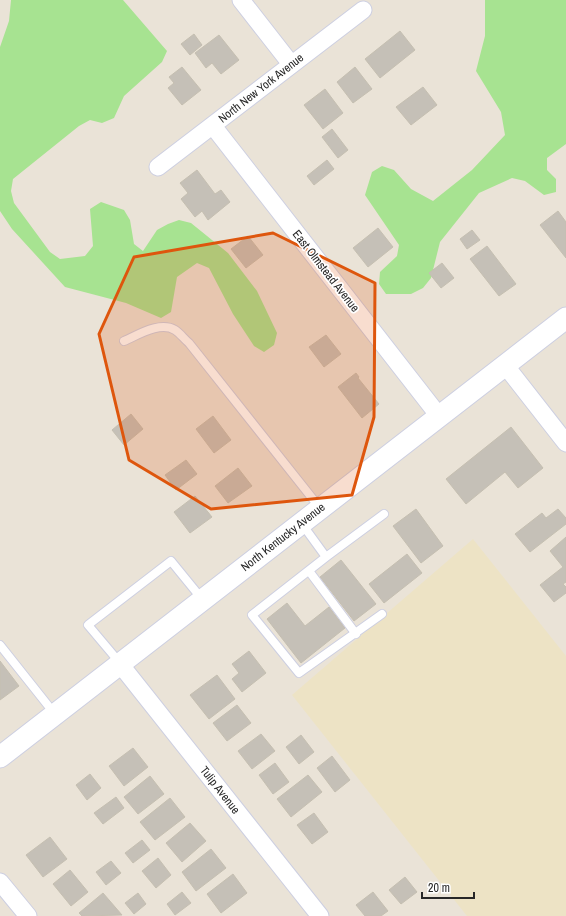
<svg xmlns="http://www.w3.org/2000/svg" width="566" height="916" viewBox="0 0 566 916" font-family="'Archivo Narrow',sans-serif">
	<rect width="100%" height="100%" fill="#eae3d7"/>
	<path fill="#ede3c5" d="M473,539L566,656V916H467L292,695Z"/>
	<path fill="#a7e391" d="M11,0H123L167,51L162,62L124,96L114,118L102,123L90,120L79,126L13,179L11,191L14,203L50,252L60,259L85,256L93,246L90,209L101,202L124,210L130,220L134,244L143,251L157,230L168,224L179,220L191,223L228,253L257,291L277,333L274,345L264,352L254,346L233,314L209,268L197,263L177,277L171,312L161,318L126,303L65,287L12,229L0,211V47L9,21Z
		M485,0H566V144L547,158V170L556,179V192L544,195L525,181L512,178L479,193L440,242L431,278L423,288L411,294H386L379,284L380,272L397,256L399,245L365,195L372,172L382,166L394,170L411,189L433,201L472,170L505,135L501,112L476,71L485,36Z"/>
	<path fill="#c5c0b7" stroke="#c5bfb1" d="M400,31L415,50L380,78L365,59Z
		M194,34L202,45L190,55L181,44Z
		M219,35L239,60L221,74L212,63L206,68L195,53Z
		M182,67L201,90L182,105L168,88L174,83L169,77Z
		M355,67L372,89L353,103L337,82Z
		M423,87L437,105L411,125L396,107Z
		M325,89L343,113L323,129L304,105Z
		M332,129L348,150L338,158L322,137Z
		M327,160L334,169L314,185L307,176Z
		M197,170L215,194L221,190L230,202L208,220L202,211L195,217L181,199L188,193L180,183Z
		M558,211L566,222V258L540,225Z
		M378,228L393,247L368,267L353,248Z
		M472,230L480,240L467,249L460,239Z
		M248,236L263,255L246,268L231,249Z
		M487,246L516,284L499,296L470,259Z
		M442,263L454,278L441,288L429,273Z
		M326,335L341,354L324,367L309,347Z
		M356,373L359,377L358,378L379,404L362,418L338,387Z
		M131,414L143,429L124,445L112,430Z
		M213,416L231,440L214,453L196,429Z
		M511,427L543,468L518,488L505,472L466,504L446,479Z
		M186,460L197,474L176,490L165,475Z
		M238,468L252,486L228,503L215,486Z
		M195,496L212,517L190,533L174,512Z
		M416,509L443,546L421,563L393,526Z
		M558,509L566,518V524L530,552L515,534L542,513L546,518Z
		M566,537V582L563,584L566,587V593L554,602L540,585L563,567L550,551Z
		M407,554L422,573L384,603L369,584Z
		M341,560L376,604L354,621L320,577Z
		M287,603L305,626L329,607L345,628L301,663L267,619Z
		M249,651L266,673L242,692L232,679L239,673L232,664Z
		M0,661L19,686L0,700Z
		M217,675L235,699L209,719L190,695Z
		M237,705L251,723L227,741L213,723Z
		M261,734L275,751L252,769L238,751Z
		M301,735L314,752L299,764L286,747Z
		M133,748L148,767L124,786L109,766Z
		M332,756L350,780L335,792L317,768Z
		M275,763L289,782L273,794L259,775Z
		M90,774L101,788L87,800L76,785Z
		M308,775L322,792L291,817L277,799Z
		M150,776L164,794L138,814L124,797Z
		M116,797L124,808L103,824L94,813Z
		M170,798L185,817L155,840L140,822Z
		M314,813L328,832L312,844L297,825Z
		M190,823L206,841L182,862L166,843Z
		M50,837L67,859L43,877L26,855Z
		M142,840L150,850L133,863L125,853Z
		M211,849L226,868L196,891L182,872Z
		M158,858L171,875L156,888L142,871Z
		M111,861L121,873L106,885L96,872Z
		M70,870L88,892L71,906L53,884Z
		M233,874L247,893L221,913L207,894Z
		M405,877L417,892L401,904L389,890Z
		M182,892L191,903L175,915L167,904Z
		M373,892L388,911L381,916H365L356,905Z
		M103,893L122,915L82,916L79,913Z
		M138,893L146,904L134,914L125,903Z"/>
	<g fill="none" stroke-linecap="round" stroke-linejoin="round">
		<g stroke="#cdcfe1" stroke-width="10">
			<path id="service" d="M124,341C138,335 160,321 175,330C180,333 184,339 189,343L320,508
				M302,524L326,557L384,514
				M326,557L252,615L299,673L382,614
				M309,571L356,634
				M0,645L54,713
				M120,663L88,625L171,561L202,599"/>
		</g>
		<g stroke="#cdcfe1" stroke-width="19">
			<path id="minor" d="M241,0L291,64
				M213,126L439,416
				M158,167L363,10
				M505,365L566,443
				M120,664L320,916
				M0,882L28,916"/>
		</g>
		<g stroke="#cdcfe1" stroke-width="23">
			<path id="tertiary" d="M0,757L566,318"/>
		</g>
		<use href="#service" stroke="#fff" stroke-width="8"/>
		<use href="#minor" stroke="#fff" stroke-width="17"/>
		<use href="#tertiary" stroke="#fff" stroke-width="21"/>
	</g>
	<path fill="#de560d" fill-opacity="0.2" stroke="#de560d" stroke-width="3" stroke-linejoin="round" d="M273,233L375,283L374,417L352,495L211,509L129,460L99,334L134,257Z"/>
	<g text-anchor="middle" dominant-baseline="central" stroke-width="3.5" stroke-linejoin="round" paint-order="stroke">
		<g font-size="12" fill="#272727" stroke="#fff">
			<text transform="translate(261 88) rotate(-38)">North New York Avenue</text>
			<text transform="translate(326 271) rotate(52)">East Olmstead Avenue</text>
			<text transform="translate(283 537) rotate(-38)">North Kentucky Avenue</text>
			<text transform="translate(220 790) rotate(52)">Tulip Avenue</text>
		</g>
	</g>
	<path d="M422 892v6h52v-6" fill="none" stroke="#272727" stroke-width="2"/>
	<text x="428" y="892" font-size="12" fill="#272727" stroke="#ffffff" stroke-width="3" paint-order="stroke">20 m</text>
</svg>
